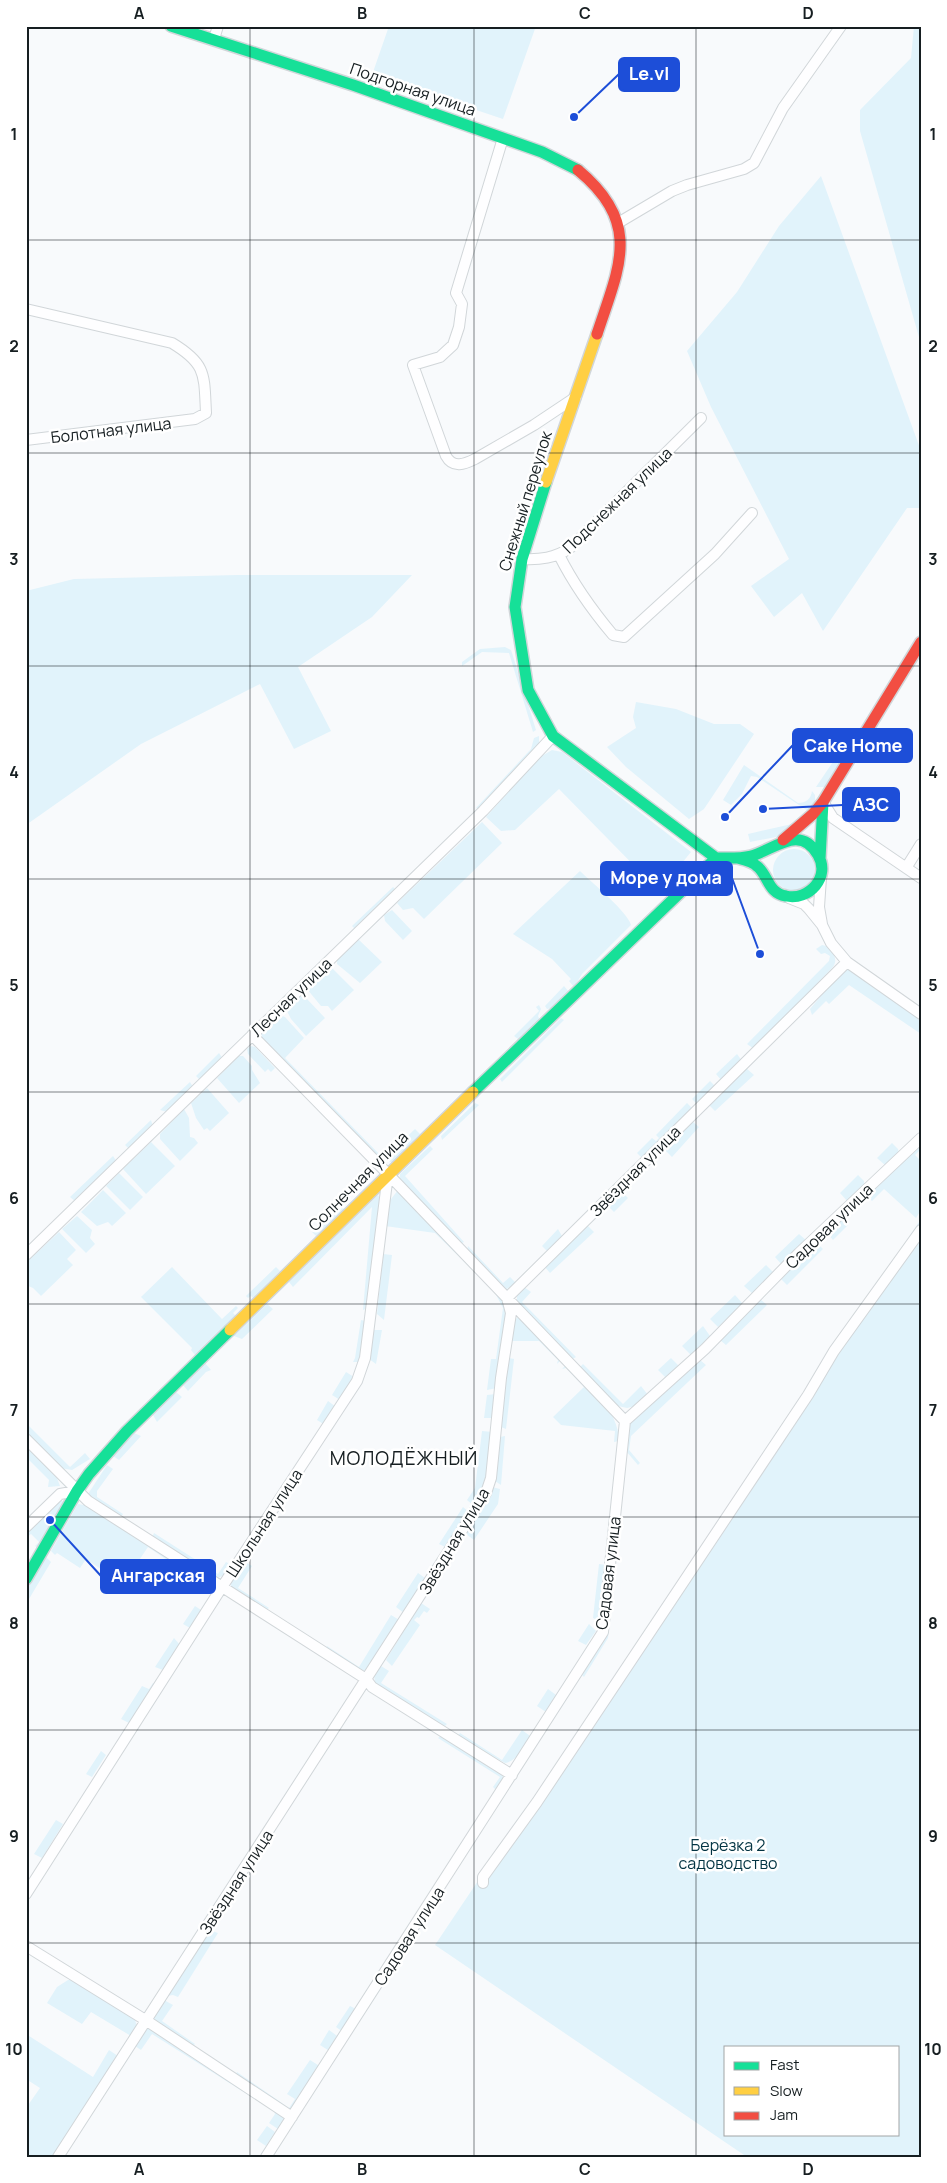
<svg xmlns="http://www.w3.org/2000/svg" width="947" height="2183" viewBox="0 0 947 2183" font-family="Manrope,sans-serif">
	<rect width="100%" height="100%" fill="#f8fafc"/>
	<path fill="#e1f3fb" fill-rule="evenodd" d="M389,26H536L503,119L372,75Z
		M914,26H921V344L860,131V110L911,58Z
		M821,176L921,451V508H907L823,631L802,593L774,617L751,586L789,559L711,407L687,351L737,292L779,226Z
		M237,575H412L372,617L298,667L331,731L294,749L260,684L141,744L26,825V591L74,579Z
		M505,647L511,650L512,653L536,730L533,732L509,653L482,652L462,666V662L480,649Z
		M636,702L676,709L714,724H740L754,734L704,809L689,819L626,767L607,747L636,728L633,717Z
		M539,736V744L480,809L476,808L531,749L534,738Z
		M847,741L855,747L827,787H816Z
		M552,750L562,752L691,852L659,891L559,789L515,830L501,831L486,817L540,757Z
		M744,765L798,803C806,803 811,799 812,791L815,795V805L808,811L757,777L751,776L742,794L731,805L723,800Z
		M482,822L502,843L424,919L413,908L403,910L397,903Z
		M792,824L794,827L776,837L750,842L748,834Z
		M773 870a21 21 0 1 1 42 0a21 21 0 1 1-42 0Z
		M580,871C591,882 628,912 631,925L582,974L574,987L569,981L571,979L552,959L513,934Z
		M393,887L396,890L356,930L352,926Z
		M392,910L412,931L403,940L385,921L384,915Z
		M358,939L382,962L360,983L337,964V960Z
		M822,945L826,946C832,952 839,958 833,967L754,1049L747,1044L829,961L830,956L825,953L821,954L816,949Z
		M329,967L333,969L354,990L332,1011L328,1006H321L307,989Z
		M846,970H850L912,1013L921,1022V1034L849,985L829,1004L826,1001L812,1015L810,1009L839,974Z
		M564,986L569,992L553,1008L547,1009L545,1006Z
		M300,996L307,999L325,1018L306,1036L291,1019L286,1009Z
		M539,1005L541,1009L538,1016L540,1020L522,1039H518L514,1036L539,1011L536,1007Z
		M280,1015L285,1017L304,1038L285,1058L384,1159L415,1129L420,1134L392,1162L382,1161L262,1039L261,1032Z
		M561,1018L564,1020L502,1082L500,1079Z
		M251,1046L255,1047L275,1068L271,1072L268,1069L265,1072L248,1054L247,1049Z
		M219,1053L223,1059L205,1077L199,1079L196,1076Z
		M737,1054L742,1061L722,1081L716,1074Z
		M239,1056H243L252,1066V1070L260,1083L239,1103L217,1078Z
		M746,1068L754,1075L715,1111L709,1105Z
		M710,1081L716,1087L698,1105L692,1099Z
		M190,1082L193,1087L167,1112L160,1110Z
		M207,1088L229,1113L210,1131L207,1128L204,1130L196,1118L191,1103Z
		M475,1103L479,1105L442,1140L441,1136Z
		M687,1103L693,1109L643,1159L637,1153L652,1138L656,1141L659,1138L656,1135Z
		M184,1109L189,1118L190,1137L194,1138L198,1143L180,1161L160,1139V1134Z
		M151,1120L153,1127L129,1149L125,1145Z
		M693,1122L699,1127L672,1157L665,1150Z
		M151,1142L175,1166L146,1194L123,1169Z
		M921,1142V1149L915,1155L921,1161V1210L916,1218L884,1189L872,1201L866,1195Z
		M892,1143L898,1149L899,1153L886,1166L877,1158Z
		M430,1146L433,1149L405,1176L464,1242L460,1244L400,1179V1174Z
		M113,1156L117,1162L76,1202L70,1197Z
		M119,1173L143,1197L130,1210L106,1186Z
		M858,1175L864,1181V1186L848,1202L840,1193Z
		M103,1190L126,1213L112,1226L108,1222L97,1226L81,1212Z
		M398,1190L500,1296L508,1310L497,1388L487,1390L491,1359H496L503,1308L494,1291L435,1233L385,1226L388,1203Z
		M622,1192L628,1198L614,1212L608,1206Z
		M378,1195L380,1198L368,1308L363,1310L372,1207L293,1287L289,1282Z
		M340,1205L344,1209L316,1236L312,1232Z
		M77,1216L92,1230L90,1238L95,1244L86,1253L62,1229Z
		M842,1219L848,1225L833,1240L827,1233Z
		M921,1219V2157H747L435,1945ZM726,2047H898V2134H726Z
		M587,1225L594,1232L550,1273L544,1266Z
		M558,1229L563,1238L548,1252L542,1246Z
		M59,1232L76,1250L67,1259L73,1265L41,1296L33,1288L26,1285V1263Z
		M799,1234L807,1241L782,1265L775,1257Z
		M817,1243L823,1249L787,1285L780,1278Z
		M468,1246L503,1283L510,1277L516,1283L505,1290L467,1251Z
		M383,1254L392,1255L384,1320L377,1314Z
		M766,1265L774,1273L753,1294L744,1286Z
		M172,1267L222,1319L236,1306L238,1308L233,1313L236,1316L195,1355L191,1350L192,1348L141,1297Z
		M276,1267L280,1271L253,1298L251,1296L248,1298L246,1296Z
		M524,1287L531,1292L522,1302L576,1357L571,1360L517,1302V1295Z
		M735,1295L743,1304L718,1327L710,1319Z
		M760,1299L767,1305L726,1345L720,1340Z
		M267,1304L273,1309L242,1339L234,1336Z
		M519,1316L561,1360L557,1364L558,1360L539,1341H512L515,1320Z
		M361,1320L366,1321L361,1362H353L355,1358Z
		M703,1326L710,1336L691,1355L682,1346Z
		M373,1330H382L376,1364L369,1359Z
		M509,1358L514,1359L506,1429L501,1427Z
		M671,1358L679,1366L666,1378L658,1370Z
		M700,1360L706,1365L631,1436L629,1450L640,1463L638,1465L626,1451L628,1427L635,1417Z
		M205,1363L211,1370L206,1372L188,1391L183,1385Z
		M583,1364L623,1404L641,1386L648,1395L635,1406L627,1408L618,1406L579,1368Z
		M566,1365C587,1386 619,1409 619,1441L614,1442L615,1431L561,1425L553,1417L584,1387L566,1368L562,1369Z
		M346,1372L354,1377L340,1400L332,1395Z
		M176,1392L182,1397L157,1422L153,1415Z
		M496,1394L494,1418H484L487,1395Z
		M328,1401L336,1407L325,1425L317,1420Z
		M26,1423L70,1467L85,1453L90,1459L72,1470L60,1468L26,1434Z
		M482,1431L493,1432C489,1458 488,1483 474,1506L467,1500L475,1488Z
		M134,1433L141,1436L119,1460L113,1456Z
		M505,1436L501,1485L495,1481L500,1437Z
		M26,1446L57,1478L60,1486L48,1487L49,1480L26,1457Z
		M107,1465L113,1469L97,1491V1497L123,1514L121,1517L88,1494Z
		M492,1487L500,1489L498,1504L474,1540L466,1534Z
		M61,1501L65,1502L39,1549L35,1546L39,1542L31,1534L26,1538V1532L50,1508Z
		M78,1504L84,1505L210,1585L186,1573L148,1547L123,1584L86,1559L80,1568L57,1553L55,1555L51,1551Z
		M463,1507L470,1513L445,1547L439,1544Z
		M154,1533L218,1574L226,1562L232,1565L225,1575L217,1578L152,1538Z
		M46,1557L51,1562L26,1604V1588Z
		M244,1561L252,1566L238,1588L269,1608L265,1611L231,1586V1583Z
		M599,1564L606,1565L601,1617L597,1620L593,1618Z
		M418,1573L425,1578L404,1613L396,1607Z
		M421,1603L430,1609L427,1613L424,1611L419,1618L417,1617L414,1620L420,1625L392,1666L386,1660Z
		M195,1606L201,1610L190,1628L183,1624Z
		M609,1606H611L608,1638L584,1677L582,1675L604,1637Z
		M391,1615L401,1621L366,1670L362,1671L325,1650L327,1646L359,1667Z
		M589,1624L596,1631L586,1645L578,1641Z
		M174,1638L180,1645L163,1670L155,1667Z
		M381,1666L389,1671L381,1683L447,1724L445,1726L439,1725L375,1683L374,1675Z
		M153,1683L155,1684L129,1723L121,1719L142,1686L149,1689Z
		M548,1689L556,1695L546,1712L537,1706Z
		M522,1730L530,1736C523,1747 518,1761 505,1763L457,1737L460,1733L502,1760Z
		M442,1735L502,1774L504,1780L496,1790L493,1787L500,1777L438,1738Z
		M101,1751L106,1755L92,1777L86,1774Z
		M56,1820L63,1824L42,1858L34,1854Z
		M209,1930L218,1933L178,1997L173,1995L167,1996Z
		M68,1980H74L135,2019L137,2028L131,2036L91,2012L82,2024L47,2003L57,1987Z
		M164,2000L173,2005L162,2021L195,2044L192,2047L152,2019Z
		M350,2006L354,2008L356,2012L343,2032L336,2027Z
		M148,2028L283,2116L284,2120L278,2129L269,2123L275,2114L274,2111L152,2034L141,2050L135,2046Z
		M329,2030L340,2038L331,2052L320,2045Z
		M26,2034L93,2077L109,2050L118,2056L53,2157H26V2108L40,2088L26,2079Z
		M310,2060L321,2067L292,2111L235,2076L237,2072L289,2108L295,2099L287,2094Z
		M267,2126L275,2132L266,2146L257,2140Z"/>
	<g fill="none" stroke-linecap="round" stroke-linejoin="round">
		<g stroke="#d1d6d9" stroke-width="12">
			<path id="street" d="M214,39L218,26
				M503,138L456,293L462,304L459,327L453,345L440,357L413,365L446,456C453,469 465,464 475,459L534,425L576,397
				M618,223L672,191L687,185L744,169L754,163L783,108L841,26
				M26,309L172,343C207,364 204,375 206,413L195,419L26,440
				M559,555C574,585 592,610 613,635L624,637L715,554L752,513
				M522,559C540,560 555,558 570,548L701,418
				M823,802L833,818L921,878
				M906,868L921,844
				M821,878L819,907L822,924
				M789,898L804,904L809,909L822,925L831,943L847,962L921,1014
				M252,1035L388,1174L625,1421
				M26,1255L483,811L553,736
				M26,1439L88,1501L366,1679L372,1687L512,1775
				M26,1527L60,1494L77,1491
				M483,1883V1877L537,1802L808,1395L834,1351L921,1230
				M26,1894L222,1587L357,1381L365,1358L388,1174
				M26,1946L147,2021L292,2117
				M58,2157L486,1493L491,1478L501,1378L511,1313L507,1298L847,962
				M266,2157L603,1632L625,1421L705,1349L799,1253L921,1138"/>
		</g>
		<g stroke="#d1d6d9" stroke-width="14">
			<path id="fast" d="M171,26L353,85L542,152L578,170
				M546,482L522,559L515,607L528,690L553,736L716,858
				M716,858C727,858 739,859 751,856C774,850 800,823 818,855C831,877 809,901 786,896C768,893 769,877 758,867C752,861 745,860 737,858
				M820,859L823,802
				M473,1092L716,858
				M26,1579L77,1491L89,1474L127,1431L230,1330"/>
		</g>
		<g stroke="#d1d6d9" stroke-width="14">
			<path id="slow" d="M546,482L597,334
				M230,1330L473,1092"/>
		</g>
		<g stroke="#d1d6d9" stroke-width="14">
			<path id="jam" d="M578,170C643,224 619,267 597,334
				M783,840L813,814L823,802L921,642"/>
		</g>
		<use href="#street" stroke="#fefeff" stroke-width="10"/>
		<use href="#fast" stroke="#16e098" stroke-width="11"/>
		<use href="#slow" stroke="#ffcf43" stroke-width="11"/>
		<use href="#jam" stroke="#f24e42" stroke-width="11"/>
	</g>
	<path fill="none" stroke="#161e21" stroke-width="1" stroke-opacity="0.55" d="M250,26V2157M474,26V2157M696,26V2157M26,240H921M26,453H921M26,666H921M26,879H921M26,1092H921M26,1304H921M26,1517H921M26,1730H921M26,1943H921"/>
	<g text-anchor="middle" dominant-baseline="central" stroke-width="5" stroke-linejoin="round" paint-order="stroke">
		<g font-size="16" fill="#161e21" stroke="#fff">
			<text transform="translate(413 89) rotate(19)">Подгорная улица</text>
			<text transform="translate(111 430) rotate(-7)">Болотная улица</text>
			<text transform="translate(617 500) rotate(-44)">Подснежная улица</text>
			<text transform="translate(525 501) rotate(-73)">Снежный переулок</text>
			<text transform="translate(291 997) rotate(-44)">Лесная улица</text>
			<text transform="translate(635 1171) rotate(-45)">Звёздная улица</text>
			<text transform="translate(358 1181) rotate(-45)">Солнечная улица</text>
			<text transform="translate(829 1226) rotate(-44)">Садовая улица</text>
			<text transform="translate(264 1523) rotate(-57)">Школьная улица</text>
			<text transform="translate(454 1541) rotate(-59)">Звёздная улица</text>
			<text transform="translate(608 1573) rotate(-83)">Садовая улица</text>
			<text transform="translate(236 1882) rotate(-57)">Звёздная улица</text>
			<text transform="translate(409 1936) rotate(-57)">Садовая улица</text>
		</g>
		<g font-size="16" fill="#033443" stroke="#fff">
			<text x="728" y="1845">Берёзка 2<tspan x="728" dy="18">садоводство</tspan></text>
		</g>
		<g font-size="19" letter-spacing="1" fill="#161e21" stroke="#fff">
			<text x="404" y="1458">МОЛОДЁЖНЫЙ</text>
		</g>
	</g>
	<path fill="none" stroke="#1d4ed8" stroke-width="2" d="M574 117L619 74M725 817L793 745M763 809L843 805M760 954L732 878M50 1520L101 1576"/>
	<g fill="#1d4ed8" stroke="#fff" stroke-width="2">
		<circle cx="574" cy="117" r="5"/>
		<circle cx="725" cy="817" r="5"/>
		<circle cx="763" cy="809" r="5"/>
		<circle cx="760" cy="954" r="5"/>
		<circle cx="50" cy="1520" r="5"/>
	</g>
	<g fill="#1d4ed8" stroke="#1d4ed8" stroke-width="2">
		<rect x="619" y="58" width="60" height="33" rx="5"/>
		<rect x="793" y="729" width="119" height="33" rx="5"/>
		<rect x="843" y="788" width="56" height="33" rx="5"/>
		<rect x="601" y="862" width="131" height="33" rx="5"/>
		<rect x="101" y="1560" width="114" height="33" rx="5"/>
	</g>
	<g font-size="18" text-anchor="middle" font-weight="bold" fill="#fff">
		<text x="649" y="80">Le.vl</text>
		<text x="853" y="752">Cake Home</text>
		<text x="871" y="811">АЗС</text>
		<text x="666" y="884">Море у дома</text>
		<text x="158" y="1582">Ангарская</text>
	</g>
	<rect width="947" height="2183" fill="none" stroke="#ffffff" stroke-width="55"/>
	<rect x="724" y="2046" width="175" height="90" fill="#ffffff" stroke="#a2a5a6"/>
	<rect x="734" y="2062" width="25" height="8" fill="#16e098" stroke="#a2a5a6"/>
	<text x="770" y="2070" font-size="15" fill="#161e21">Fast</text>
	<rect x="734" y="2087" width="25" height="8" fill="#ffcf43" stroke="#a2a5a6"/>
	<text x="770" y="2096" font-size="15" fill="#161e21">Slow</text>
	<rect x="734" y="2112" width="25" height="8" fill="#f24e42" stroke="#a2a5a6"/>
	<text x="770" y="2120" font-size="15" fill="#161e21">Jam</text>
	<rect x="28" y="28" width="892" height="2128" fill="none" stroke="#161e21" stroke-width="2"/>
	<g font-size="16" text-anchor="middle" font-weight="bold" fill="#161e21">
		<text x="139" y="19">A</text>
		<text x="362" y="19">B</text>
		<text x="585" y="19">C</text>
		<text x="808" y="19">D</text>
		<text x="14" y="140">1</text>
		<text x="933" y="140">1</text>
		<text x="14" y="352">2</text>
		<text x="933" y="352">2</text>
		<text x="14" y="565">3</text>
		<text x="933" y="565">3</text>
		<text x="14" y="778">4</text>
		<text x="933" y="778">4</text>
		<text x="14" y="991">5</text>
		<text x="933" y="991">5</text>
		<text x="14" y="1204">6</text>
		<text x="933" y="1204">6</text>
		<text x="14" y="1416">7</text>
		<text x="933" y="1416">7</text>
		<text x="14" y="1629">8</text>
		<text x="933" y="1629">8</text>
		<text x="14" y="1842">9</text>
		<text x="933" y="1842">9</text>
		<text x="14" y="2055">10</text>
		<text x="933" y="2055">10</text>
		<text x="139" y="2175">A</text>
		<text x="362" y="2175">B</text>
		<text x="585" y="2175">C</text>
		<text x="808" y="2175">D</text>
	</g>
</svg>
